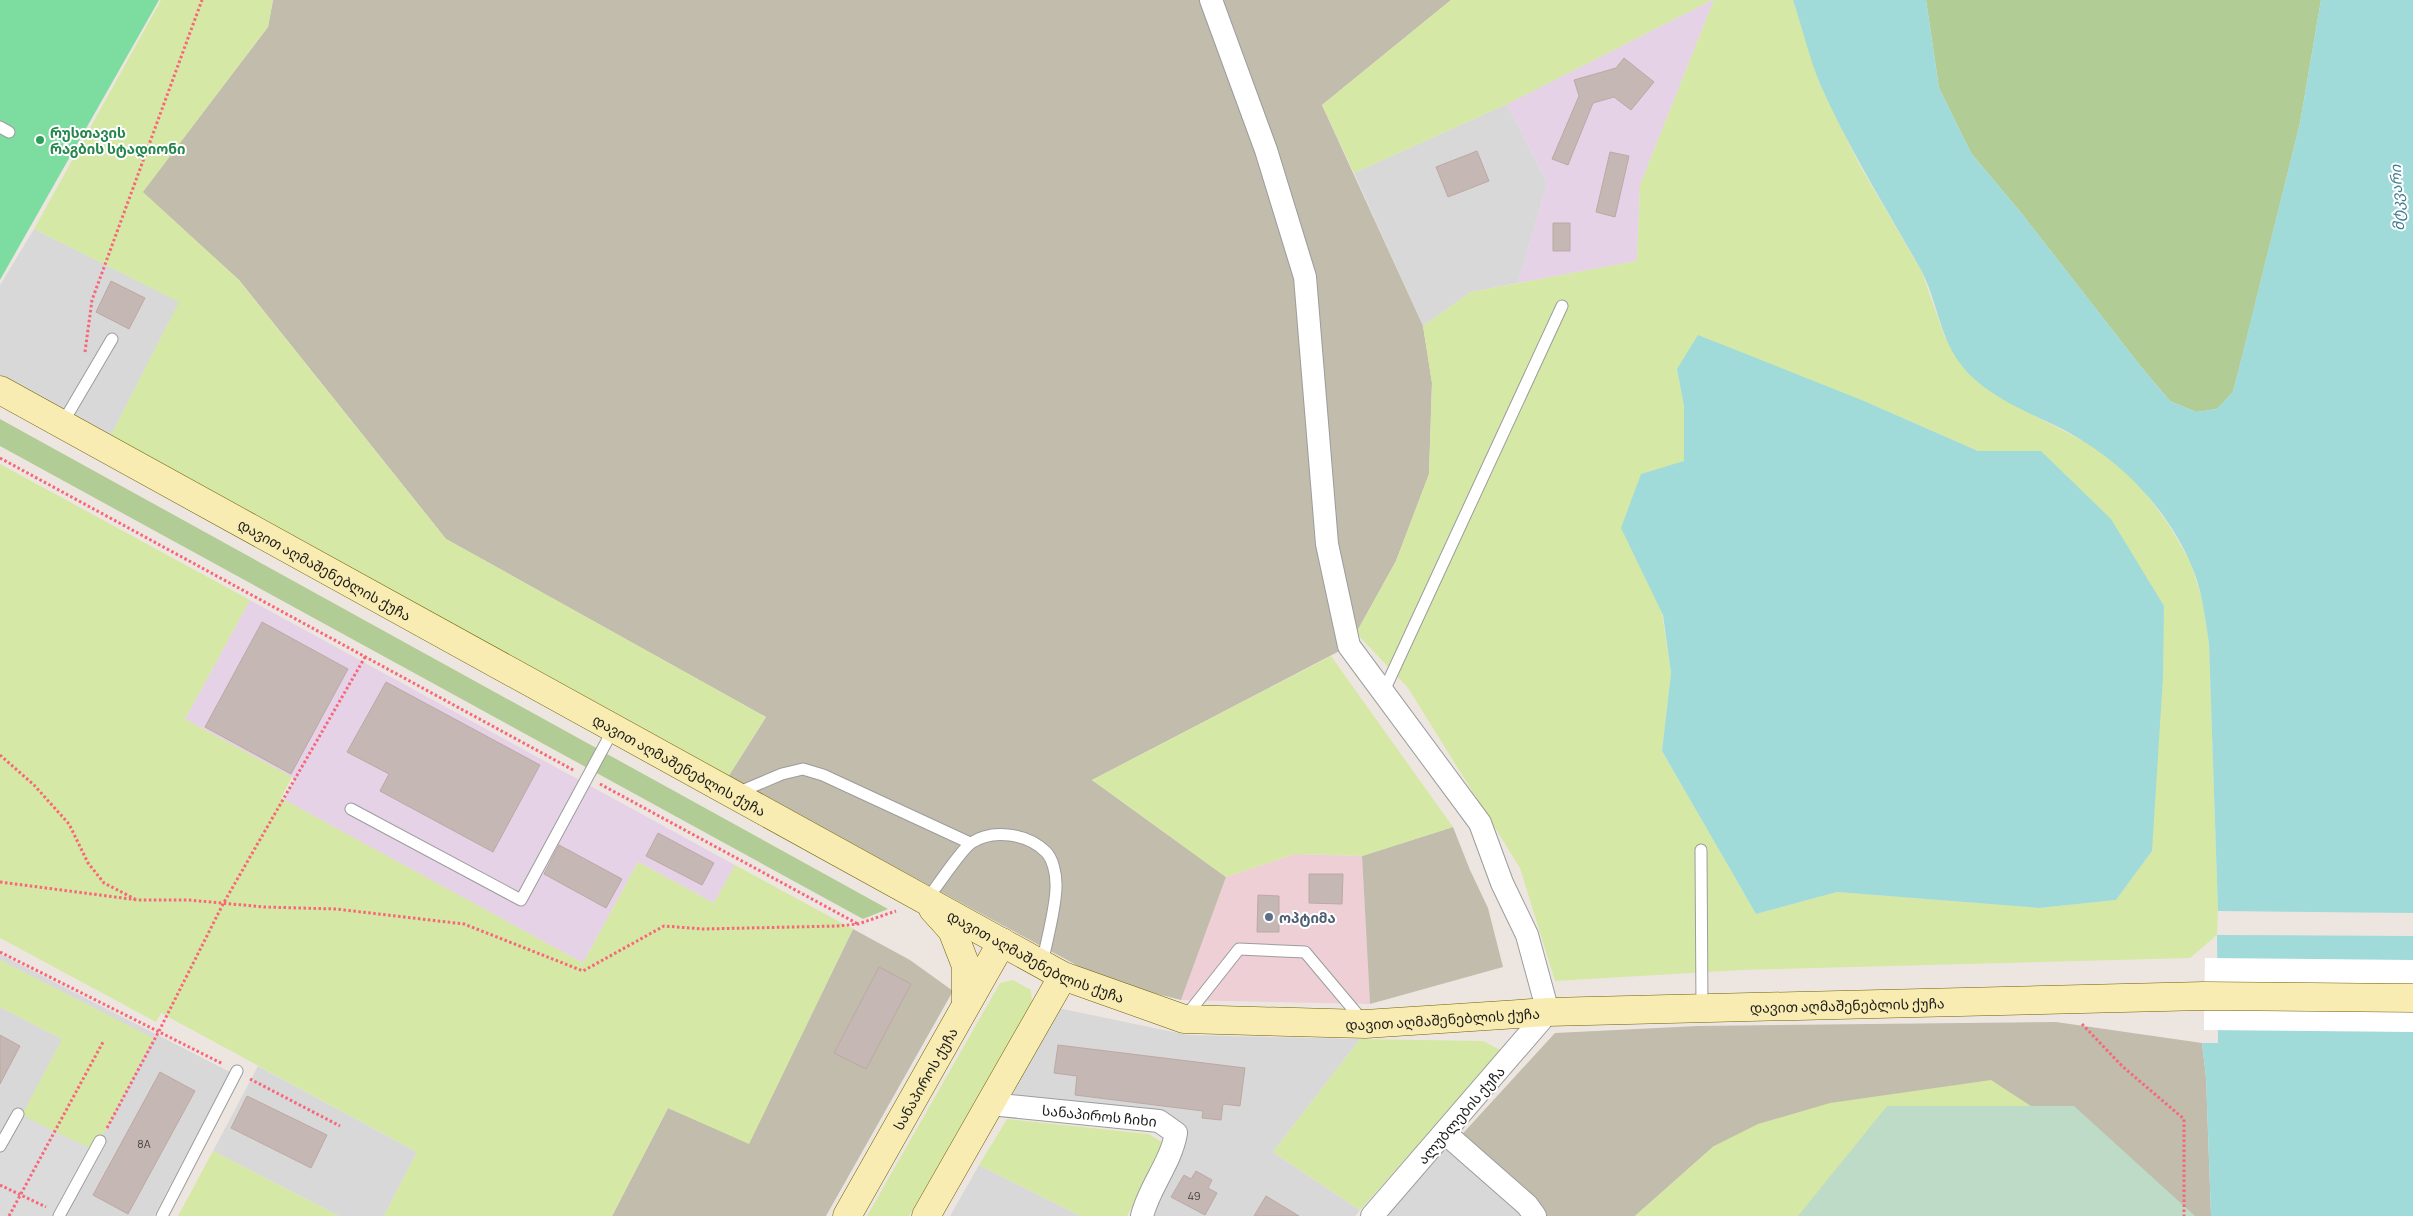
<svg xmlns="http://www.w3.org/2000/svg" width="2413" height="1216" viewBox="0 0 2413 1216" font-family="Manrope,'Noto Sans Georgian',sans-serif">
	<rect width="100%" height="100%" fill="#ede6e0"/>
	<path fill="#d9d8d8" d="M1507,104L1547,183L1518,283L1471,292L1423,326L1354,173Z
		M34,229L180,302L109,439L0,375V285Z
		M0,954L230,1072L154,1216H0V1007L62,1039H153L0,960Z
		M1058,1008L1188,1035L1360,1039L1273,1152L1360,1210L1355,1216H1153V1202L1183,1144L1185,1125L1167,1116L1012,1095Z
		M258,1066L417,1152L384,1216H339L213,1151Z
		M1445,1133L1535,1216H1372Z
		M979,1165L1081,1216H950Z"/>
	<path fill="#eecfd5" d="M1295,854L1362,856L1370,1004L1181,1000L1226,877Z"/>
	<path fill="#e5d2e6" d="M1712,0H1714L1640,185L1637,261L1518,283L1547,183L1507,104Z
		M250,600L735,865L714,903L638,862L583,963L284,800L295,779L185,719Z"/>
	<path fill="#c1bcac" d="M273,0H1451L1322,105L1423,326L1432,383L1429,474L1396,561L1349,646L1092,780L1226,877L1181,1000L1106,981L728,777L766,717L446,539L239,280L142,192L268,27Z
		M1453,827L1470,870L1488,908L1503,967L1370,1004L1362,856Z
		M853,929L910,960L953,991L826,1216H612L668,1108L749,1143Z
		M2056,1022L2202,1043L2206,1077L2211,1216H2074L1714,1146L1635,1216H1535L1455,1142L1555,1033L1698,1026Z"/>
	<path fill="#d6e8a5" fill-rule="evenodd" d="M161,0H273L268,27L143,192L239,280L446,539L766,717L728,777L109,439L179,302L34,229Z
		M1451,0H1712L1507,104L1354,173L1322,105Z
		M1714,0H1793L1819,82L1859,164L1922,272L1945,338L2035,416L2091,445L2119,466L2144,491L2169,525L2191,563L2203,603L2209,644L2218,911L2217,935L2190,958L1742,970L1555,981L1520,868L1408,688L1356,633L1396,561L1429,474L1432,383L1423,326L1471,292L1637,261L1640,185ZM1677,369L1864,401L1978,451H2041L2152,851L2116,900L2039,908L1837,892L1756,914L1662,751L1671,673L1641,474L1684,462V406Z
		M0,464L250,600L185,719L292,777L281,798L583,963L638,862L714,903L735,865L853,929L749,1144L668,1108L612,1216H384L417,1152L161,1013L156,1022L0,938Z
		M1331,656L1453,827L1362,856L1295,854L1226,877L1092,780Z
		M0,960L153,1038L94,1152L22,1115L62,1039L0,1007Z
		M1013,980L1031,990L1032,1002L909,1216H867L1000,983Z
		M1360,1039L1483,1041L1502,1051L1360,1210L1273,1152Z
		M1991,1080L2071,1132L2074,1216H1635L1714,1146L1758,1124L1830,1103Z
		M1007,1119L1149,1134L1163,1143L1161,1156L1127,1216H1081L979,1165Z
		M213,1151L339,1216H178Z"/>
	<path fill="#b2cc95" d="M1926,0H2321L2300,123L2242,357L2233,392L2217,409L2196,412L2170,401L2142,368L2022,214L1971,153L1939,88Z
		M0,419L888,909L863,919L0,446Z"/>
	<path fill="#bddbc6" d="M1887,1106H2074L2195,1216H1798Z"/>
	<path fill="#7ddda1" d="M0,0H159L0,280Z"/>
	<path fill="#dbdbdb" d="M18,1114L94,1150L59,1216H0V1146Z"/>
	<path fill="#a0dbda" d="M1793,0H1926L1939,88L1971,153L2022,214L2142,368L2170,401L2196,412L2217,409L2233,392L2300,123L2321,0H2413V913L2218,911L2209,644C2205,617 2202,588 2190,562C2165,506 2120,460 2066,431C2030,412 1984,397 1959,362C1939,335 1937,300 1921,270C1886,208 1849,149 1820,84C1809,57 1802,27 1793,0Z
		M1698,335L1864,401L1978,451H2041L2111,519L2164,606L2163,677L2152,851L2116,900L2039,908L1837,892L1756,914L1662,751L1671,673L1663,615L1621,528L1641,474L1684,461V406L1677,369Z
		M2217,935L2413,936V1216H2211L2206,1077L2202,1043H2218Z"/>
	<path fill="#fff" d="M2205,958L2413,960V1032L2204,1030Z"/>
	<path fill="#c4b7b4" stroke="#bea8a3" d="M1624,58L1654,82L1631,110L1614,97L1593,103L1568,165L1552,159L1579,96L1574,80L1616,68Z
		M1477,151L1489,181L1448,197L1436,167Z
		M1610,152L1629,156L1615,217L1596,212Z
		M1553,223H1570V251H1553Z
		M111,281L145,298L129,329L96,312Z
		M262,622L348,669L291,774L205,727Z
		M386,682L540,765L493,852L380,791L389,774L347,752Z
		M658,833L714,863L702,885L646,856Z
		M559,845L622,879L606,908L544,874Z
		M1309,874H1343L1342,904L1309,903Z
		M1258,895L1279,896V932H1257Z
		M879,967L911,984L866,1069L834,1053Z
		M0,1035L20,1046L0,1084Z
		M1058,1045L1245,1068L1240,1106L1223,1104L1221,1120L1202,1118L1203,1111L1075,1095L1077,1076L1054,1073Z
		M160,1072L195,1091L128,1214L93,1195Z
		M247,1096L327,1135L311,1168L231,1128Z
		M1196,1171L1212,1180L1208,1188L1217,1193L1205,1215L1171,1197L1184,1175L1191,1179Z
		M1266,1196L1299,1216H1254Z"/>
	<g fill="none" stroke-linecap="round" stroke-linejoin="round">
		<g stroke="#9c9c9c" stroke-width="13">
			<path id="service" d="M0,127L9,132
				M62,424L112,339
				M1383,693L1562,306
				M737,793L782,774L803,769L823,775L970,843
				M351,809L521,900L614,728
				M1701,850L1702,1009
				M926,901C936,888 960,851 971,843C993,828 1028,834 1046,852C1053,859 1056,874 1056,884C1057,904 1046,943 1042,964
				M1186,1016L1239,949L1305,952L1363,1021
				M0,1146L18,1114
				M59,1216L100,1141
				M162,1216L237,1071"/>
		</g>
		<g stroke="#9c9c9c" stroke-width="24">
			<g id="minor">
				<path d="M1211,0L1266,150L1305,277L1327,544L1349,646L1480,823L1502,883L1527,935L1548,1012L1372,1216"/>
				<path id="s1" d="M990,1104L1159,1121L1176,1133C1171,1163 1149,1187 1142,1216"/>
				<path d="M1445,1133L1527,1205L1535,1216"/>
			</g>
		</g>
		<g stroke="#6f6105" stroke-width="29">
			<g id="secondary">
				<path id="s2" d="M0,390L1063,976L1184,1019L1365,1024L1548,1012L2204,996L2413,998"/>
				<path d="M933,909L952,930L966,966V1003"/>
				<path id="s3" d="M847,1216L1002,942"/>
				<path d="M926,1216L1063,976"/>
			</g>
		</g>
		<path stroke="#f96579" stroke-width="3" stroke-dasharray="2.5 2.5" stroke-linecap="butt" d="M85,352L92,300L202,0
			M0,458L575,771
			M0,755L34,785L69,824L88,863L104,883L135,899
			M600,784L858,924
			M0,882L138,900H189L264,907L336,909L464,924L583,971L664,926L703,929L838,926L858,924L896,911
			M0,952L223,1064
			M2082,1024L2122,1066L2184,1119V1216
			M250,1079L340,1126
			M107,1128L159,1031L223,904L365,657
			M0,1185L46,1207
			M9,1216L103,1042"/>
		<use href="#service" stroke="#fff" stroke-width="11"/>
		<use href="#minor" stroke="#fff" stroke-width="22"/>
		<use href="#secondary" stroke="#f9ecb2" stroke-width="28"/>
	</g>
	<circle fill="#2e9e5b" stroke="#fff" stroke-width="2" cx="40" cy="140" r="5"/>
	<circle fill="#5c6f8a" stroke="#fff" stroke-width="2" cx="1269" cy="917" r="5"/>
	<g text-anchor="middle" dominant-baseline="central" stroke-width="4" stroke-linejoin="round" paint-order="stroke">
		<g font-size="11" fill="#454241">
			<text x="144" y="1143">8A</text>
			<text x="1194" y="1195">49</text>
		</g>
		<g font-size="14" font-weight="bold" fill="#27864d" stroke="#fff" text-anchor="start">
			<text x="50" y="132">რუსთავის<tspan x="50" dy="16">რაგბის სტადიონი</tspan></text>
		</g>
		<g font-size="14" fill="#1b1b1b" stroke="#fff">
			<text stroke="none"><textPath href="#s2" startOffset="371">დავით აღმაშენებლის ქუჩა</textPath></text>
			<text stroke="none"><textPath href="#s2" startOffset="776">დავით აღმაშენებლის ქუჩა</textPath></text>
			<text stroke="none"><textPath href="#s2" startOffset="1181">დავით აღმაშენებლის ქუჩა</textPath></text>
			<text stroke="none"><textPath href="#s2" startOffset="2006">დავით აღმაშენებლის ქუჩა</textPath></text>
			<text stroke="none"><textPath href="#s2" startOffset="1601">დავით აღმაშენებლის ქუჩა</textPath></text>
			<text stroke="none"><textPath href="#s3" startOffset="158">სანაპიროს ქუჩა</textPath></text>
			<text transform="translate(1461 1115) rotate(-49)">ალუბლების ქუჩა</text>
			<text stroke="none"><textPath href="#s1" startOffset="110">სანაპიროს ჩიხი</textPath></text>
		</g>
		<g font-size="14" font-weight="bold" fill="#4e5e75" stroke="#fff" text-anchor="start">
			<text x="1279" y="917">ოპტიმა</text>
		</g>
		<g font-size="15" font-style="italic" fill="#417d92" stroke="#fff">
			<text transform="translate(2397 198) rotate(-93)">მტკვარი</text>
		</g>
	</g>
</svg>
